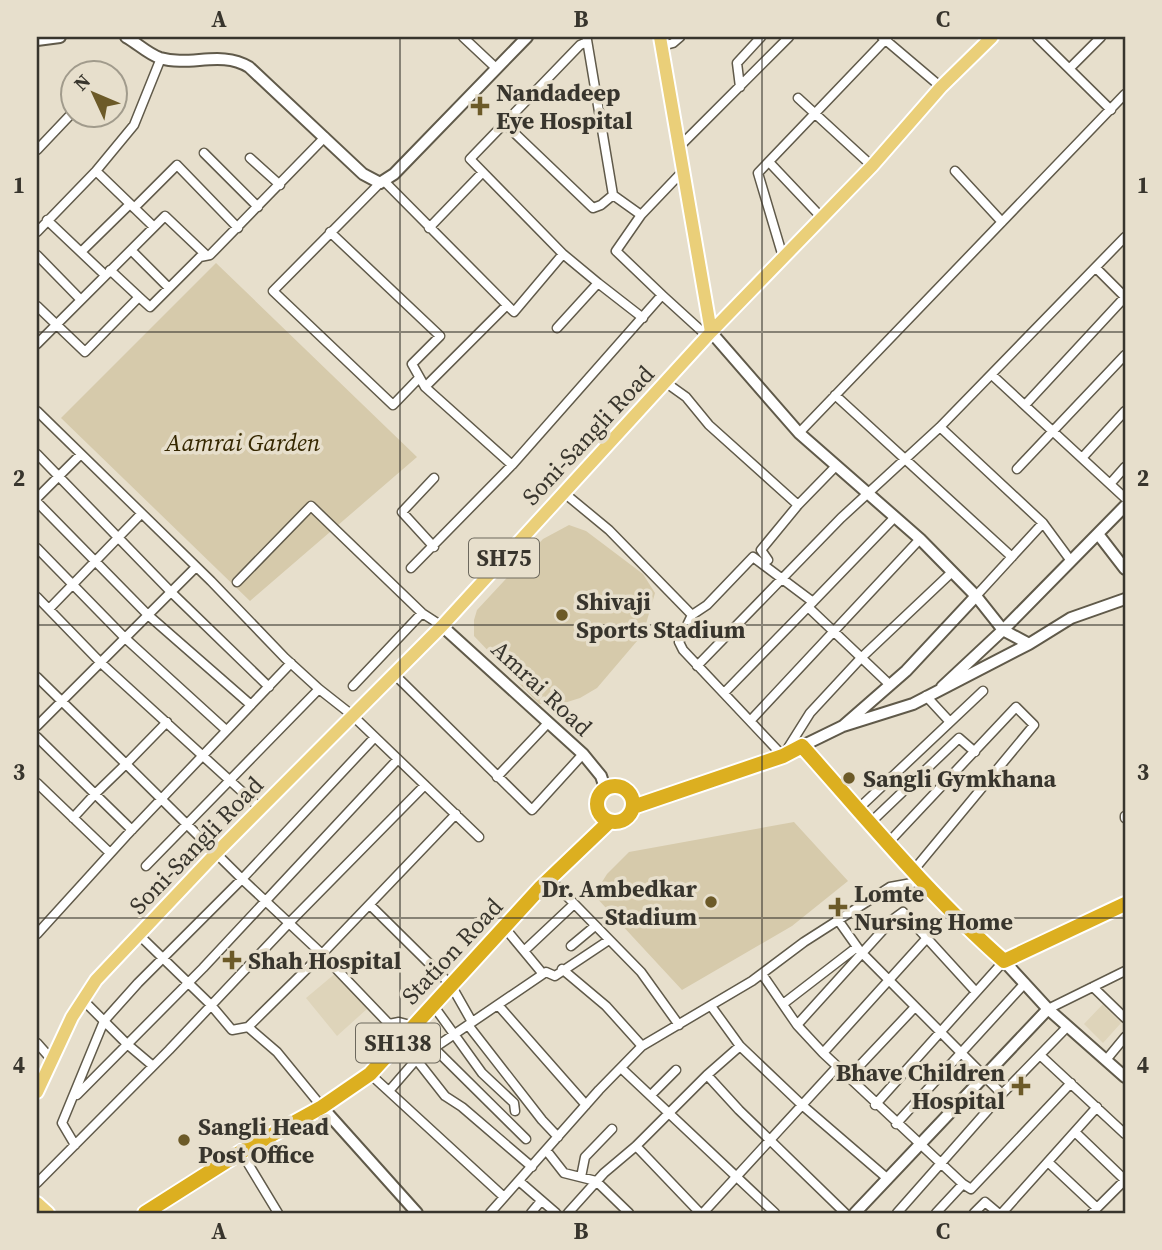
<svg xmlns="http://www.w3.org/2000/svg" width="1162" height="1250" viewBox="0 0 1162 1250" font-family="'Source Serif 4',serif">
	<rect width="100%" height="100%" fill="#e7dfcc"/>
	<path fill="#ded4ba" d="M337,972L368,1008L337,1036L306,998Z
		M1103,1004L1121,1023L1103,1043L1084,1024Z"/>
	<path fill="#d6caab" d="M216,263L417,457L250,601L61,418Z
		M569,525L586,531L643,574L655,593L643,634L597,688L580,698L561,704H539L474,636V620L477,610L543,539Z
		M794,822L848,881L792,926L682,990L594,895L607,874L629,852Z"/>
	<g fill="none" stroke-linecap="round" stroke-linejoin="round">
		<g stroke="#605a4a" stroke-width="11">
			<path id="street" d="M463,37L496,68
				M882,37L941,87
				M1037,37L1111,110
				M587,40L613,195L641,215L683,171
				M662,46L673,43L680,37
				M1070,68L1101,37
				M740,87L737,63L761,37
				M798,98L872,166
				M504,123L593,208L601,205L613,195
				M679,147L789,37
				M37,150L74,111
				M204,153L258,207
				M250,158L280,185
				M769,162L822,218
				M96,171L154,227
				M955,171L1002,222
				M384,181L514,312L563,254L598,283L557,328
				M380,183L273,291L393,405L419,378
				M134,208L177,165L238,228
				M47,220L105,275
				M429,228L482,173
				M37,232L96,171L134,125L161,58
				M330,232L440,336L412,364L425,387L512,465
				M131,250L169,288
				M81,252L130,204
				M563,254L470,159L580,45L587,42
				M37,255L81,300
				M783,257L758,173L888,37
				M1096,268L1125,297
				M598,283L643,318
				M662,295L707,336
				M139,297L150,307L200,257L210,255L325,137
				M37,306L85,352L139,297L110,270
				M37,344L165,216L206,255
				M992,375L1125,498
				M665,382L686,397L709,425L798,505
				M425,387L507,305
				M835,395L1012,557
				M1025,405L1125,297
				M37,411L211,581L285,658L319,689L352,715L479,837
				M940,427L1043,523L1071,561
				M799,433L1125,94
				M37,454L171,592L269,687
				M1082,458L1125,411
				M1017,469L1125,355
				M434,478L402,512L434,547
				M1110,484L1125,467
				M563,492L609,530L692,615
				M37,498L80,455
				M37,502L148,615L251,705
				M37,548L125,638L226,730
				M768,560L761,550L798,505L836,466
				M411,568L512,465L662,295L616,251L641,215
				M237,582L311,506L422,613L442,626
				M976,596L1043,523
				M37,597L101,663L260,808
				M813,602L753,557L707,605L692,615L679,642L683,650L783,756L810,713L861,658L951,573
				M810,605L894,518
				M49,609L141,514
				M697,666L841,518L940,427L1125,237
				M393,673L532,810L583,754
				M37,677L126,764L167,722
				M353,686L422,613
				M724,693L808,607L889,684
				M926,696L950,722
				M751,720L920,539
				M37,726L196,567
				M37,737L95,794L126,764L242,879L375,737
				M497,777L548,723
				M37,783L110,853
				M858,809L983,691
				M1125,816V818
				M73,818L95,794L132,830
				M870,823L959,738L975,752
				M888,843L1016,707L1034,725L913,871
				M146,866L319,689
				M550,879L641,972L679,1025
				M370,905L451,985L472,1022
				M838,920L860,951L1002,1094
				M504,927L543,974
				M37,934L126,836L291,663
				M139,935L211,1005L232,1030L248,1027L277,1052L322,1107
				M926,939L823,1053L963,1184
				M571,946L595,926
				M524,951L574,904
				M562,969L606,1006L642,1046
				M762,974L797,1025L823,1053
				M1093,987L1125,1018
				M83,1000L127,1044L153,1066
				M783,1004L857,947
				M433,1005L482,1073L514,1103L515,1111
				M498,1005L586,1105
				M711,1006L740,1046L802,1105L888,1179
				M1048,1009L1125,971
				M468,1025L542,1120L558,1137
				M797,1025L892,920L903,912L976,992
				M248,1027L322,954L389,1024L399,1022L414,1026L434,1048L526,1139
				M401,1040L445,1096L462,1107L532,1167
				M37,1043L52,1060
				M1040,1055L1125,1134
				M1106,1060L1125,1037
				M621,1068L775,1213
				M370,1074L504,1197
				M707,1075L739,1110L845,1213
				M848,1078L915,1007
				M389,1091L415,1061L546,972L555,976L609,940
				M77,1095L203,968L398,759
				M651,1095L676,1070
				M875,1105L1004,961
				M896,1124L1025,983
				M1075,1132L1125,1180
				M75,1145L62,1123L104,1021L138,983L242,879L322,954L456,814
				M636,1146L700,1213
				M546,1150L564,1173L596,1181L629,1213
				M241,1152L278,1213
				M1048,1162L1097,1208
				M581,1177L585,1157L612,1129
				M519,1181L556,1213
				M37,1183L169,1050L289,923L425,785
				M490,1213L599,1090L642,1046L752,981L804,942L890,887L923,881
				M531,1213L541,1201
				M568,1213L604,1173L636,1146L707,1075L740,1046
				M703,1213L837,1067
				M897,1213L1002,1094L1068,1026
				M936,1213L963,1184L971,1189L1071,1083
				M974,1213L985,1202L998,1213
				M1002,1213L1097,1107
				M1092,1213L1125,1180"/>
		</g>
		<g stroke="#605a4a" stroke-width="14">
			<path id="secondary" d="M126,37C137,43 148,54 160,58C190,67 221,50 249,67L363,174L380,183L394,174L527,37
				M37,40L60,37
				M711,332L799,433L920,539L976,596
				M1098,534L1125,569
				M442,626L583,754L601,776L605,788
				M942,687L1003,630L1125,506
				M843,726L906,671L976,596L1003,630L1029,644L1071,618L1125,599
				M802,746L843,726L913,704L1029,644
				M1004,961L1048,1009L1125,1077
				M322,1107L417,1213
				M855,1213L1048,1009"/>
		</g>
		<g stroke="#fff" stroke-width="16">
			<path id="primary" d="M660,37L711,332
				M37,1092L72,1017L96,980L216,853L442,626L711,332L872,166L941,87L992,37
				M37,1203L48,1213"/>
		</g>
		<g stroke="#fff" stroke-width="18">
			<path id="highway" d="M597 804a18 18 0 1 1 36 0a18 18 0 1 1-36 0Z
				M633,807L783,756L802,746C867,819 930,896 1004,961L1125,904
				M145,1213L241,1152L322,1107L370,1074L541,887L609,822"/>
		</g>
		<use href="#street" stroke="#fff" stroke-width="8"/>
		<use href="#secondary" stroke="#fff" stroke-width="10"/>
		<use href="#primary" stroke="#eacf79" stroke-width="12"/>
		<use href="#highway" stroke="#dcaf20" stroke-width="14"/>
	</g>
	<path fill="none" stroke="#38352d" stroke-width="2" stroke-opacity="0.55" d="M400,37V1213M762,37V1213M37,332H1125M37,625H1125M37,918H1125"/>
	<g fill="#6c5a28" stroke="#e7dfcc" stroke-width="2.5">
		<path d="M476.5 95.5h7v7h7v7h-7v7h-7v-7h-7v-7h7z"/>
		<circle cx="562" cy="615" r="7"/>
		<circle cx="849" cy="778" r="7"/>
		<circle cx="711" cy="902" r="7"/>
		<path d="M834.5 896.5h7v7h7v7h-7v7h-7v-7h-7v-7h7z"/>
		<path d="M228.5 949.5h7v7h7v7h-7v7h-7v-7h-7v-7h7z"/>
		<path d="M1017.5 1075.5h7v7h7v7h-7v7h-7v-7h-7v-7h7z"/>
		<circle cx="184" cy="1140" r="7"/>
	</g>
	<g text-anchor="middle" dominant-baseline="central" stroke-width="7" stroke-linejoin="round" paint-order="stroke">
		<g fill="#e7dfcc" stroke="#6c685d" stroke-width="2">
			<rect x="469" y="538.5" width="70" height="39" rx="5"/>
			<rect x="356" y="1023.5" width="84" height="39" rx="5"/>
		</g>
		<g font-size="23" font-weight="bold" fill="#38352d">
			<text x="504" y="558">SH75</text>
			<text x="398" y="1043">SH138</text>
		</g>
		<g font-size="24" font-weight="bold" fill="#38352d" stroke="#e7dfcc" text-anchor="start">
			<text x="496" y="92">Nandadeep<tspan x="496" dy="28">Eye Hospital</tspan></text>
			<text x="576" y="601">Shivaji<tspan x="576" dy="28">Sports Stadium</tspan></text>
			<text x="863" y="778">Sangli Gymkhana</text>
			<text x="697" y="888" text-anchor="end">Dr. Ambedkar<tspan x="697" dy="28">Stadium</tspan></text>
			<text x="854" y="893">Lomte<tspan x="854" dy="28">Nursing Home</tspan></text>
			<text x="248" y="960">Shah Hospital</text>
			<text x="1005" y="1072" text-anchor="end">Bhave Children<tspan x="1005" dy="28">Hospital</tspan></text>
			<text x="198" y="1126">Sangli Head<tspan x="198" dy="28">Post Office</tspan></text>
		</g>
		<g font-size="24" fill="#38352d" stroke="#e7dfcc">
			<text transform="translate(588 435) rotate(-47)">Soni-Sangli Road</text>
			<text transform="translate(542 688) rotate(43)">Amrai Road</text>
			<text transform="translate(196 845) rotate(-46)">Soni-Sangli Road</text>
			<text transform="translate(452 951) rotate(-47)">Station Road</text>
		</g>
		<g font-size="24" font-style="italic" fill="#352700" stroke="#e7dfcc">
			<text x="243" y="442">Aamrai Garden</text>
		</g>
	</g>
	<rect width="1162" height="1250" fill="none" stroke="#e7dfcc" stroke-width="77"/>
	<g transform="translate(94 94) rotate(314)"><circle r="33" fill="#e7dfcc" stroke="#a19b8c" stroke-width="2"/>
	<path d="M0-5L12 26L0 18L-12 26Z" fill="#6c5a28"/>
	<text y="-10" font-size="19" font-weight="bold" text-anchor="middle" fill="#38352d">N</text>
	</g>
	<rect x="38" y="38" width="1086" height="1174" fill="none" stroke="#38352d" stroke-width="2.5"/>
	<g font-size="23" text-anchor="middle" font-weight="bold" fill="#38352d">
		<text x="219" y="27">A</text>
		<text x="581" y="27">B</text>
		<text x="943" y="27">C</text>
		<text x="19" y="193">1</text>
		<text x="1143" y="193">1</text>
		<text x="19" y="486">2</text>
		<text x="1143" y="486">2</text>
		<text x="19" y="780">3</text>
		<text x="1143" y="780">3</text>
		<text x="19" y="1073">4</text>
		<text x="1143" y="1073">4</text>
		<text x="219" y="1239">A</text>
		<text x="581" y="1239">B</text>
		<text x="943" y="1239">C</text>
	</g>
</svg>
